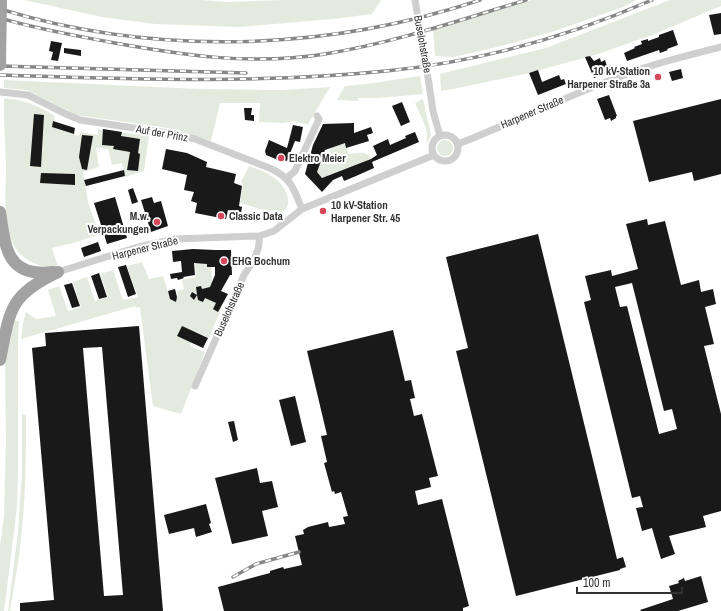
<svg xmlns="http://www.w3.org/2000/svg" width="721" height="611" viewBox="0 0 721 611" font-family="'Archivo Narrow',sans-serif">
	<rect width="100%" height="100%" fill="#fff"/>
	<path fill="#e5eade" d="M24,0H200L228,2L286,0H381L372,14L333,19L240,27L155,24L102,17Z
		M532,0H637L623,7L558,30L505,45L454,57L435,56L433,28Z
		M670,0H721V6L652,35L598,54L529,73L458,88L441,91L440,74L546,48Z
		M420,76L423,94L378,98H358V101L337,100L345,86L366,84Z
		M4,80L199,89L283,90L330,87L308,124L300,123L294,121L284,123L259,122L260,103H220L211,141L175,129L77,115L27,90L4,88Z
		M4,98C25,100 37,105 55,116L52,127L79,136L80,132L98,135V129L149,136L144,171L125,177L122,163L112,165L108,149L96,148L99,167L83,172L88,202L99,234L77,242L52,248L58,267C45,268 39,266 28,260C0,244 6,198 6,169C6,146 3,122 4,98Z
		M423,99L431,135L430,138L424,147C433,134 420,116 415,103Z
		M437 148a8 8 0 1 1 16 0a8 8 0 1 1-16 0Z
		M345,143L349,154C357,154 367,149 371,160L328,175L329,184L316,171L321,161L329,160L330,148Z
		M249,166C257,169 266,172 273,177C284,184 295,202 283,212L260,209L240,203L243,185L241,182Z
		M195,260L211,261L212,286L218,289L212,301L222,307L209,338L196,332L190,346L205,352L181,414L153,406L140,307L136,308L135,306L21,339L23,323L26,312L36,319L56,316L48,290L59,286L68,311L81,307L73,282L87,277L95,301L108,297L100,274L113,270L123,300L138,297L127,266L142,262L149,279L163,276L170,298L178,297L177,291L184,289L182,280L196,277Z
		M11,320L19,321L18,339V468L17,507L5,604L4,611H0V547L4,515L6,441L5,360Z
		M22,414L26,415C26,456 26,497 21,537C19,562 14,586 10,610L13,611H8L18,532L22,472Z"/>
	<path fill="#191919" fill-rule="evenodd" d="M721,13V34L714,35L709,15Z
		M673,30L678,45L667,49L668,50L660,53L659,50L627,61L624,53L635,48L634,47L642,44L641,41L648,39V41L659,37V35Z
		M51,41L62,43L58,61L51,60L53,52L49,51Z
		M64,48L81,50V56L64,53Z
		M590,56L594,61L600,58L601,62L605,60L607,66L604,67L606,73L594,78L585,57Z
		M681,69L683,78L672,81L669,72Z
		M538,70L542,82L559,75L561,80L564,79L566,84L538,95L529,73Z
		M609,95L617,116H616V118L611,121L610,118L605,120L597,99Z
		M721,99V174L694,181L692,172L649,182L633,121Z
		M402,102L410,122L401,126L392,106Z
		M244,108H252L251,115H254V121L245,120Z
		M34,114L44,115L41,167L30,166Z
		M53,121L75,128L74,134L52,127Z
		M354,123V133L371,127L373,133L367,135L369,141L346,148L345,143L325,150L317,172L322,178L371,159L377,155L373,146L388,139L390,145L406,138L405,136L415,132L419,142L372,162L374,168L356,176L344,181L342,176L333,180L322,192L305,174L313,145L323,124Z
		M293,125L303,127L300,142L295,141L287,161L284,160L283,162L266,155L265,151L269,140L287,148Z
		M103,129L122,132L121,136L140,139L138,153L140,154L138,171L127,170L130,152L113,149L114,146L102,145Z
		M82,135L93,136L87,170L82,169L79,157Z
		M166,149L187,153L207,162L206,167L236,174L234,183L242,186L239,206L242,207L241,213L228,210L226,219L195,213L197,203L191,201L194,192L184,190L187,175L162,169Z
		M124,170L125,176L86,186L84,180Z
		M41,173L75,174V185L40,183Z
		M133,188L138,202L132,204L128,190Z
		M115,197L127,238L107,244L94,203Z
		M152,197L154,203L161,201L168,226L151,232L141,200Z
		M647,219L648,225L665,221L681,285L699,280L701,292L713,289L716,304L705,307L714,344L704,346L721,414V511L703,516L706,527L669,536L675,554L661,559L652,528L642,531L636,508L643,507L640,496L632,498L584,302L591,300L585,276L611,270L612,276L638,269L626,224ZM632,283L664,411L672,409L677,429L659,434L627,306L620,307L615,287Z
		M538,234L617,559L623,557L626,567L620,569V570L516,596L456,351L468,348L446,257Z
		M98,242L101,251L84,257L81,248Z
		M193,249L215,250H231L232,275H230L221,291L228,294L218,312L213,309L216,303L205,298L203,302L198,300L197,295L194,300L190,296L192,292L197,295L196,287L201,286L202,289L210,287L215,275V267H207V264L194,263L195,275L183,277L184,278L178,280L177,278L171,279L170,274L182,272L181,261L173,262L172,251Z
		M126,265L136,294L128,297L118,267Z
		M99,273L107,297L99,299L91,276Z
		M72,283L80,306L72,308L64,285Z
		M175,289L177,297L176,302L170,299L168,291Z
		M139,326L163,611H20V603L54,600L32,348L46,346L45,333ZM102,347L123,595L104,596L83,348Z
		M182,326L208,338L203,348L177,336Z
		M393,330L405,381L411,380L415,398L410,399L414,416L422,414L438,476L429,478L431,487L415,491L418,505L442,499L469,606L463,608V611H224L218,587L270,573V571L283,567L284,569L302,565L295,536L304,534L303,530L308,527L328,522L329,527L345,524L343,517L348,516L341,492L335,494L334,491L332,492L324,463L327,462L321,436L327,435L307,351Z
		M295,396L306,442L291,446L279,400Z
		M234,421L238,440L233,442L228,422Z
		M257,468L260,483L272,481L278,507L262,511L268,536L232,544L215,478Z
		M206,504L211,523L209,524L212,532L196,537L194,528L169,534L164,515Z
		M701,576L708,602L678,611H641L640,610L673,599L669,586L679,583L678,581L684,578L685,581Z"/>
	<g fill="none" stroke-linecap="round" stroke-linejoin="round">
		<path stroke="#cfcfcf" stroke-width="7" d="M429,84L433,111L440,136
			M0,92L28,95L66,114L80,120L175,134L195,139L272,169C292,179 294,190 302,209
			M432 148a13 13 0 1 1 26 0a13 13 0 1 1-26 0Z
			M458,144C519,120 579,90 641,69C667,60 694,54 721,47
			M287,178L295,171L319,119L317,116
			M58,272L138,247L175,239L259,236L274,231L302,209L434,155
			M195,386L244,275C252,263 261,251 259,236"/>
		<path stroke="#a2a2a2" stroke-width="12" d="M0,212C4,236 4,268 34,272C40,273 47,273 53,272
			M0,360C10,310 9,295 58,272"/>
		<g stroke="#878787" stroke-width="3.5">
			<path id="rail" d="M0,9C156,57 327,51 480,0
				M0,18C36,29 73,35 109,42C182,55 251,66 325,54C394,43 460,20 526,0
				M0,66L246,73
				M0,75C129,79 257,84 386,71C477,62 568,37 652,0
				M233,577L256,564L299,552"/>
		</g>
		<use href="#rail" stroke="#fff" stroke-width="2" stroke-dasharray="6" stroke-linecap="butt"/>
		<path stroke="#cfcfcf" stroke-width="7" d="M415,0L429,84"/>
		<path stroke="#a2a2a2" stroke-width="12" d="M0,65L1,0"/>
	</g>
	<g fill="#d5475b" stroke="#fff" stroke-width="1.5">
		<circle cx="658" cy="77" r="4"/>
		<circle cx="281" cy="158" r="4"/>
		<circle cx="323" cy="211" r="4"/>
		<circle cx="221" cy="216" r="4"/>
		<circle cx="157" cy="222" r="4"/>
		<circle cx="224" cy="261" r="4"/>
	</g>
	<g text-anchor="middle" dominant-baseline="central" stroke-width="4" stroke-linejoin="round" paint-order="stroke">
		<g font-size="11" fill="#323232" stroke="#fff">
			<text transform="translate(423 44) rotate(80)">Buselohstraße</text>
			<text transform="translate(532 112) rotate(-23)">Harpener Straße</text>
			<text transform="translate(162 133) rotate(10)">Auf der Prinz</text>
			<text transform="translate(145 248) rotate(-14)">Harpener Straße</text>
			<text transform="translate(229 309) rotate(-66)">Buselohstraße</text>
		</g>
		<g font-size="11" font-weight="bold" fill="#323232" stroke="#fff" text-anchor="start">
			<text x="650" y="71" text-anchor="end">10 kV-Station<tspan x="650" dy="13">Harpener Straße 3a</tspan></text>
			<text x="289" y="158">Elektro Meier</text>
			<text x="331" y="205">10 kV-Station<tspan x="331" dy="13">Harpener Str. 45</tspan></text>
			<text x="149" y="216" text-anchor="end">M.w.<tspan x="149" dy="13">Verpackungen</tspan></text>
			<text x="229" y="216">Classic Data</text>
			<text x="232" y="261">EHG Bochum</text>
		</g>
	</g>
	<path d="M577 587v6h105v-6" fill="none" stroke="#323232" stroke-width="2"/>
	<text x="583" y="587" font-size="12" fill="#323232" stroke="#ffffff" stroke-width="3" paint-order="stroke">100 m</text>
</svg>
